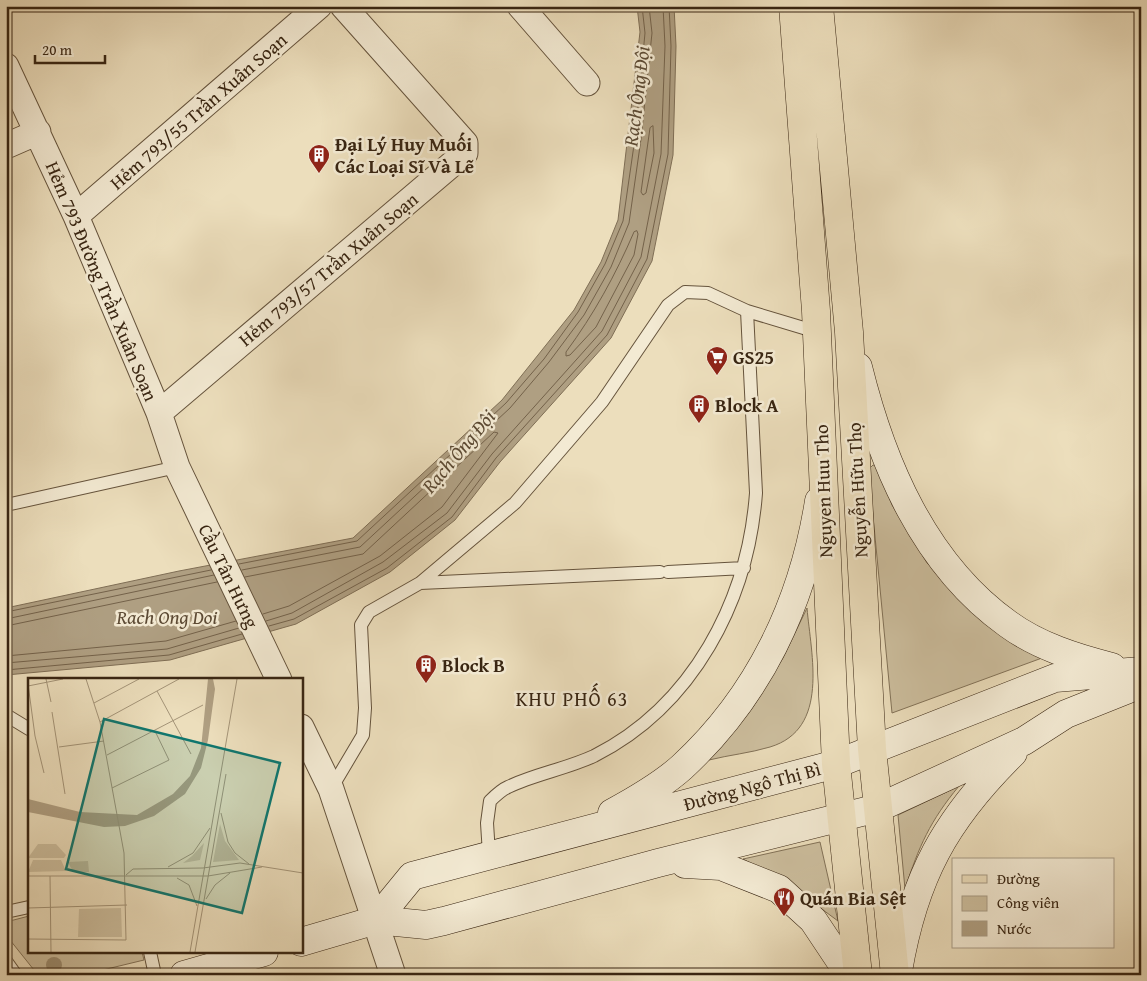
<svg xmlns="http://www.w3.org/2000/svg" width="1147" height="981" viewBox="0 0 1147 981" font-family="'Gentium Book Plus',serif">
	<rect width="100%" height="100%" fill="#ecdebc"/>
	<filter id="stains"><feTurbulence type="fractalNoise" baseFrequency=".004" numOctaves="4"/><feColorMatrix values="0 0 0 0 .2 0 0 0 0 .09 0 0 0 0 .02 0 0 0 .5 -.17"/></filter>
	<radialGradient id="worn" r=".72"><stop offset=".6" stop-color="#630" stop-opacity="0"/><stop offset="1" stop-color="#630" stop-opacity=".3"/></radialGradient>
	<path fill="#cdbf9f" stroke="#827258" d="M873,465L877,466L892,505L927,563L987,622L1042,658L892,713L869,474L870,468Z
		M807,608C811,655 830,729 770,747C750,753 729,755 709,760L753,707L783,658Z
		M959,786C930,821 919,846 905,889L898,815Z
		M820,842L838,921L788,884L743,859Z
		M29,916V952H142L144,960L82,975H38L6,935V922Z"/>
	<path fill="#af9f82" stroke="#7f6e55" d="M637,6H674L676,46L673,155L652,261L611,338L500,462L455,520L390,572L296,624L170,660L6,675V608L179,571L353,538L502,400L574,310L601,262L618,220L640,32Z"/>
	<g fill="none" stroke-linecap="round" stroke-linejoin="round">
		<path stroke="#74624a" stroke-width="1" d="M653,126L654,153L646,193L643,195L641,192L650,128Z
			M637,231L638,234L634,255L596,327L570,355L566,356V352C594,314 615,276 634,232Z
			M239,564L357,541L506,403L544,359L578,312L605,264L623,221L635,138L645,33L642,6
			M242,570L360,547L510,408L549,362L584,315L611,267L629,223L641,139L652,33L649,6
			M245,577L363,554L494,432L498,433L442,507L380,556L289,606L263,614
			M6,612L211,570
			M6,619L214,575
			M266,621L292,613L383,562L447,513L492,454L602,331L641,257L661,154L665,46L663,6
			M6,626L217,582
			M269,626L294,619L387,568L452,517L496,458L607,335L647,259L668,154L671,46L669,6
			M6,656L166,641L236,621
			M6,663L167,649L239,628
			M6,670L169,655L242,634"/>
		<g stroke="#65533c" stroke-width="14">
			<path id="lane" d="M6,505L177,467
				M668,572L744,568
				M420,583L660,572
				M6,715L29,729
				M331,789L363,735L365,708L361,625L369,612L420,583L515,503L602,402L668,305L685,292L708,293L747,311
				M489,854L487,823L490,801C495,796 501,790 508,787C535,774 566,769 594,756C693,706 748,601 756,493L747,311L817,332
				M6,912L29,907
				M150,952L155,975
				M6,961L16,975"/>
		</g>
		<g stroke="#65533c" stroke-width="27">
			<path id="street" d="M520,6L587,83
				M6,66L76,216L159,413L177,467L279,680
				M6,146L38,132
				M76,216L319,6
				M159,413L465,153V143L343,6
				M301,727L331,789L393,975"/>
		</g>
		<g stroke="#382512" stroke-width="29">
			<path id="secondary" d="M858,367C882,464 924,564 1008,624C1038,646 1076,658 1112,667
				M612,813C636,800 662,785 682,767C759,696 803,603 819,501
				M685,864L721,866L779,889L813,920L843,965L847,975
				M376,920L412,876L836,764L1055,678L1141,671
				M301,942L376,920L426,925L444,921L658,863L878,808L1024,741L1066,714L1141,684
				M898,971C914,877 945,820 1013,753
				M184,975L264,952"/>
		</g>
		<g stroke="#382512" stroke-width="29">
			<path id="primary" d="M793,6L816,311L836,764L858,975
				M819,6L849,332L872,749L895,975"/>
		</g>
		<use href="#lane" stroke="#f3ead3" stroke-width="12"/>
		<use href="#street" stroke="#f3ead3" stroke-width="25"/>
		<use href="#secondary" stroke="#f3ead3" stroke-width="28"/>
		<use href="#primary" stroke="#ecdebc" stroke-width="28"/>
	</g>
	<circle fill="#9d8e72" cx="54" cy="965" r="8"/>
	<defs>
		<g id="building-pin" transform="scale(1.125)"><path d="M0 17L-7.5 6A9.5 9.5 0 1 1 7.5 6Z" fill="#8f2418" stroke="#f3ead3"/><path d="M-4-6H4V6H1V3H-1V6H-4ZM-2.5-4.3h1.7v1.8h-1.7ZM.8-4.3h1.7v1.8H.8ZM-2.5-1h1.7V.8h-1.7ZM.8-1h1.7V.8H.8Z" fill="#fff"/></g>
		<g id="supermarket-pin" transform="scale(1.125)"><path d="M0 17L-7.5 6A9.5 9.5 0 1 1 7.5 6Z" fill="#8f2418" stroke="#f3ead3"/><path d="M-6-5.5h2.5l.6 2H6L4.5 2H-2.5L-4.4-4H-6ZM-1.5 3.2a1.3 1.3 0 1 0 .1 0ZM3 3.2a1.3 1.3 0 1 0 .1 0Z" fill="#fff"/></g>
		<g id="restaurant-pin" transform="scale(1.125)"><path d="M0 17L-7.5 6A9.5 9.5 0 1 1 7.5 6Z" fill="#8f2418" stroke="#f3ead3"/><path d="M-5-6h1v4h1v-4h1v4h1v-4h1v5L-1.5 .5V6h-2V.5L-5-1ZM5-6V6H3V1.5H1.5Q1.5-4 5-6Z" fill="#fff"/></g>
	</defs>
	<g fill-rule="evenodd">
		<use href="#building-pin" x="319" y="155"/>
		<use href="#supermarket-pin" x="717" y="357"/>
		<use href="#building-pin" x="699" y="405"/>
		<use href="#building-pin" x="426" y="665"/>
		<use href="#restaurant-pin" x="784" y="898"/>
	</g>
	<g text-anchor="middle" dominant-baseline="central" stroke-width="5" stroke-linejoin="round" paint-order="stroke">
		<g font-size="19" fill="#382512" stroke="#f3ead3">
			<text transform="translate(198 111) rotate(-41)">Hẻm 793/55 Trần Xuân Soạn</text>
			<text transform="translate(328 269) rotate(-40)">Hẻm 793/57 Trần Xuân Soạn</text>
			<text transform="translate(102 281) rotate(67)">Hẻm 793 Đường Trần Xuân Soạn</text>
			<text transform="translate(857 490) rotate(-93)">Nguyễn Hữu Thọ</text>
			<text transform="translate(823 491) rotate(-92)">Nguyen Huu Tho</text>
			<text transform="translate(229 576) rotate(64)">Cầu Tân Hưng</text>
			<text transform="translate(752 786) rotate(-15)">Đường Ngô Thị Bì</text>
		</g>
		<g font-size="19" font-weight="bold" fill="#382512" stroke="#f3ead3" text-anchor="start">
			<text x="335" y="144">Đại Lý Huy Muối<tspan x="335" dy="22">Các Loại Sĩ Và Lẽ</tspan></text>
			<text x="733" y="357">GS25</text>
			<text x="715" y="405">Block A</text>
			<text x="442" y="665">Block B</text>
			<text x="800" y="898">Quán Bia Sệt</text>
		</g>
		<g font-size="20" font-style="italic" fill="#5c4a34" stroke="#f3ead3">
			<text transform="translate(636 96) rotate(-83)">Rạch Ông Đội</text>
			<text transform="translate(458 451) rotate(-50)">Rạch Ông Đội</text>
			<text x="167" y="616">Rach Ong Doi</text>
		</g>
		<g font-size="20" letter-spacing="1" fill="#382512" stroke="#f3ead3">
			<text x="572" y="698">KHU PHỐ 63</text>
		</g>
	</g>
	<g transform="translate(28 678)">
		<rect width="275" height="275" fill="#ecdebc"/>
		<path d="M192,146L197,163L211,182L185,184ZM176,165L172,182L155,185L164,178ZM10,166H28L38,177L36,180H0ZM5,182H33L38,193L0,194ZM60,183L61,194H45L40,184ZM93,230L94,259H50L51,231Z" fill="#cdbf9f"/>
		<path d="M180,1H185L187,11L180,62L173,90L157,116L126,138L97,148L76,149L0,134V121L52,134L109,137L145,116L162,98L173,70Z" fill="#af9f82"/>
		<path fill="none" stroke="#a49478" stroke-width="1" d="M18,1L23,24M0,6L7,58L16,95M0,8L35,1M129,13L163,76M66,25L111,1M24,34L37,116M72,44L151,1M31,69L76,63M79,77L175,27M84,110L141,82L127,53M193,135L200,164L207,175L221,186M140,189L165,175L182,150M98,197L105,191L175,190L212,185L275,195M0,198H180L234,189M22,198L23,274M149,200L161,207L169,228M178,221L187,207L202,195M0,230L99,227M0,261L98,262L96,175L72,44L58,1M162,274L209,1M167,274L198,96"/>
		<path fill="#0f766e" fill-opacity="0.15" stroke="#0f766e" stroke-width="2.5" d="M76,41L252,85L214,235L38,191Z"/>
		<rect width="275" height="275" fill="none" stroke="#382512" stroke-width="2.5"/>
	</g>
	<rect width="1147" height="981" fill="none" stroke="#ecdebc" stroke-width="25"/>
	<rect x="8" y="8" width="1132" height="966" fill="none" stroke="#382512" stroke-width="2.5"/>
	<rect x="12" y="12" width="1122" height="956" fill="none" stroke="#382512"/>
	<rect x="952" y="858" width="162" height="90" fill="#f3ead3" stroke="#a89b86"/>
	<rect x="962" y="875" width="25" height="8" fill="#ecdebc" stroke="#a89b86"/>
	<text x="997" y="884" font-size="15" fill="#382512">Đường</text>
	<rect x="962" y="896" width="25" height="15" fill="#cdbf9f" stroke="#a89b86"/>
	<text x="997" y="908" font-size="15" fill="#382512">Công viên</text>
	<rect x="962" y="921" width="25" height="15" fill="#af9f82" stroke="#a89b86"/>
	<text x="997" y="934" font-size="15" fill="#382512">Nước</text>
	<path d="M35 55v8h70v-8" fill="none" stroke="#382512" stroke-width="2.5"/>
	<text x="42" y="55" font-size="15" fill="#382512" stroke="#f3ead3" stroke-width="4" paint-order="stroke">20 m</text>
	<rect width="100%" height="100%" filter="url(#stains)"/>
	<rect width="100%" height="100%" fill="url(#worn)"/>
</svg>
